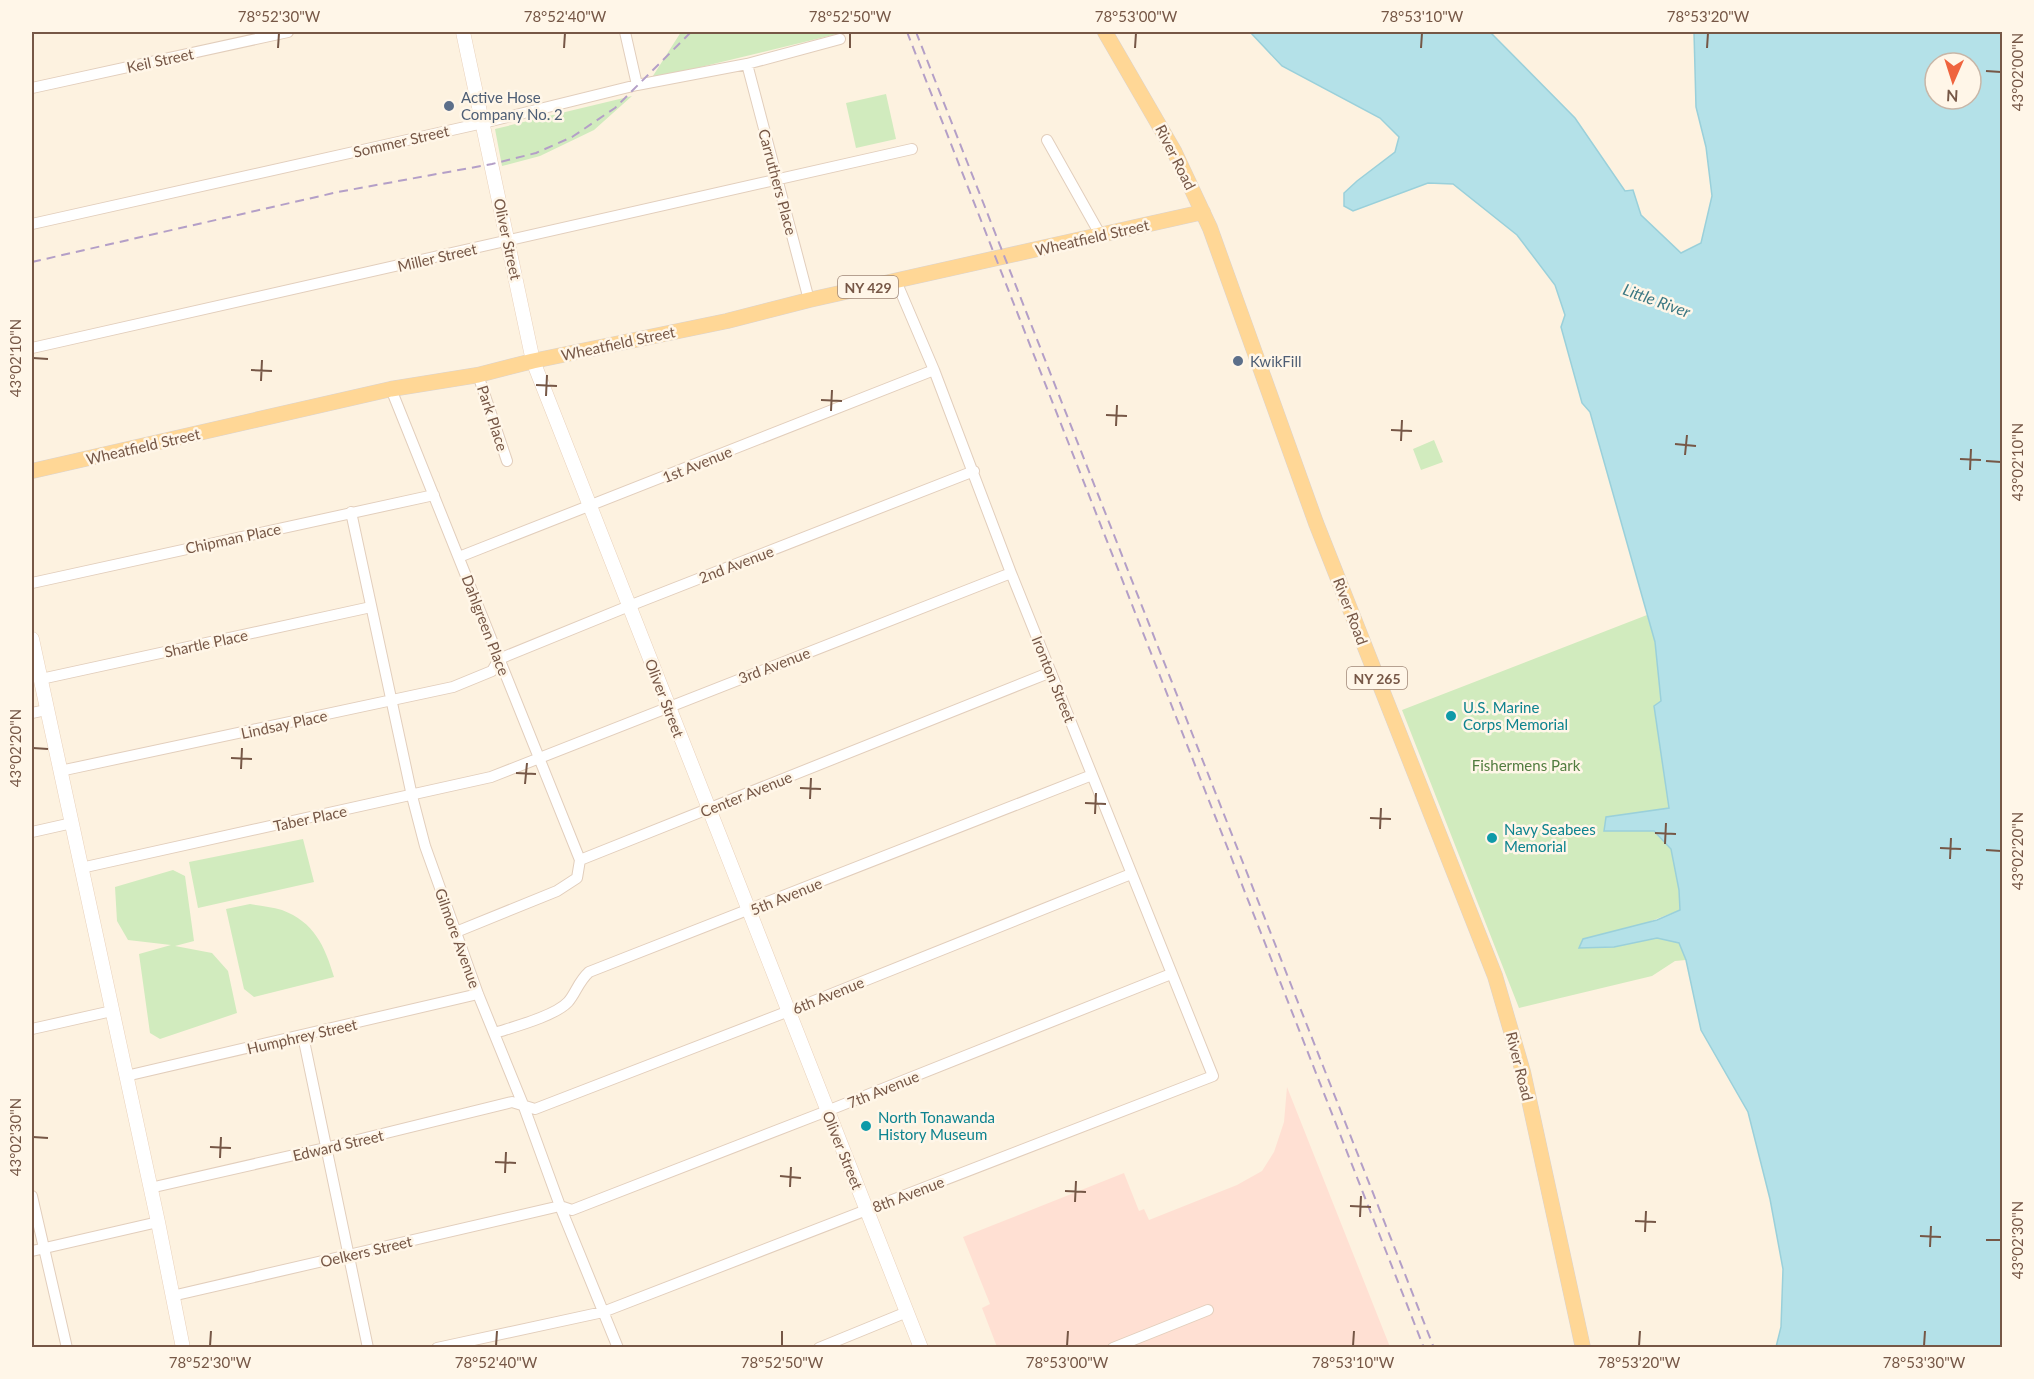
<svg xmlns="http://www.w3.org/2000/svg" width="2034" height="1379" viewBox="0 0 2034 1379" font-family="Lato,sans-serif">
	<rect width="100%" height="100%" fill="#fdf2e0"/>
	<path fill="#ffe0d3" d="M1287,1087L1390,1347H997L982,1308L990,1304L963,1237L1124,1173L1139,1211L1144,1209L1149,1220L1237,1185L1262,1171L1274,1152L1284,1122Z"/>
	<path fill="#d1ebbe" d="M681,32H836L837,34L651,79Z
		M886,94L896,139L856,148L846,103Z
		M632,96L594,130L540,156L502,166L495,129Z
		M1434,440L1443,462L1421,470L1413,449Z
		M1647,615L1655,642L1661,702L1654,706L1669,809L1606,817L1604,830L1653,831L1671,849L1679,890L1680,910L1580,948L1614,947L1657,938L1679,943L1686,960L1675,961L1652,976L1519,1008L1402,710Z
		M303,839L314,882L198,908L189,862Z
		M173,870L185,876L194,941L175,946L212,953L228,971L237,1013L160,1039L150,1033L139,954L171,945L128,940L117,921L115,887Z
		M250,904C260,906 272,907 282,910C314,922 325,946 334,977L254,997L244,989L226,909Z"/>
	<path fill="#b4e1e8" stroke="#9ad0da" stroke-width="1.5" fill-rule="evenodd" d="M1250,32H1490L1575,118L1625,191L1633,190L1641,215L1681,253L1701,243L1712,196L1706,147L1696,107L1694,32H2002V1347H1776L1781,1327L1783,1269L1770,1199L1748,1112L1701,1030L1686,960L1679,943L1657,938L1614,947L1579,948L1583,939L1657,920L1680,910L1679,890L1671,849L1654,831H1604L1606,817L1669,808L1654,706L1661,701L1655,642L1590,412L1582,403L1561,327L1565,315L1555,285L1517,235L1453,184L1428,183L1353,211L1344,206V193L1357,181L1395,152L1399,137L1380,118L1282,66ZM1935,63H1971V99H1935Z"/>
	<g fill="none" stroke-linecap="round" stroke-linejoin="round">
		<g stroke="#e2cebc" stroke-width="12">
			<path id="street" d="M625,32L637,85
				M747,64L809,300
				M32,88L288,32
				M1047,140L1101,236
				M32,224L483,123L637,85L747,64L840,39
				M32,348L912,149
				M478,375L507,461
				M391,389L580,860
				M351,512L412,796L425,846L478,994L524,1107L560,1206L618,1348
				M459,557L934,370
				M32,583L434,495
				M41,679L371,607
				M32,713L46,710
				M60,771L453,687L492,671L499,659L629,606L974,471
				M32,832L72,823
				M81,868L491,777L1011,573
				M456,932L557,891L577,878L580,860L1051,672
				M32,1029L112,1011
				M495,1033C513,1027 555,1016 568,1002C576,993 578,982 589,972L1092,775
				M303,1036L368,1348
				M126,1076L478,994
				M150,1188L325,1148L512,1102L535,1109L789,1011L1131,874
				M32,1196L67,1348
				M32,1251L158,1222
				M172,1296L560,1206L572,1210L827,1111L1171,974
				M437,1348L603,1312L1213,1076L1011,573L934,370L896,281
				M819,1348L907,1312
				M1113,1348L1208,1310"/>
		</g>
		<g stroke="#e9d1bb" stroke-width="15">
			<path id="secondary" d="M463,32L533,361L921,1348
				M32,639L158,1222L183,1348"/>
		</g>
		<g stroke="#dbd3cf" stroke-width="16">
			<path id="primary" d="M1105,32L1174,151L1210,228L1316,523L1495,976L1523,1072L1583,1348
				M32,471L391,389L478,375L533,361L727,321L809,300L1203,212"/>
		</g>
		<use href="#street" stroke="#fff" stroke-width="10"/>
		<use href="#secondary" stroke="#fff" stroke-width="14"/>
		<use href="#primary" stroke="#ffd796" stroke-width="15"/>
		<path stroke="#b49fc7" stroke-width="2" stroke-dasharray="9 6" stroke-linecap="butt" d="M907,32L1424,1348
			M916,32L1434,1348
			M32,262L338,192L492,164L536,153L572,137L615,108L691,32"/>
	</g>
	<path fill="none" stroke="#765746" stroke-width="2" d="M278,48L279,33M564,48L565,33M850,48V33M1135,48L1136,33M1421,48L1422,33M1707,48L1708,33M1986,71L2001,72M33,358L48,359M251,370L272,371M261,381L262,360M536,385L557,386M546,396L547,375M821,400L842,401M831,411L832,390M1106,415L1127,416M1116,426L1117,405M1391,430L1412,431M1401,441L1402,420M1675,444L1696,446M1685,455L1687,435M1960,459L1981,460M1986,461L2001,462M1970,470L1971,449M33,748L48,749M231,758L252,759M241,769L242,748M516,773L536,774M525,784L527,763M800,788L821,789M810,799L811,778M1085,803L1106,804M1095,814L1096,793M1370,818L1391,819M1380,829L1381,808M1655,833L1676,834M1665,844L1666,823M1940,848L1961,849M1986,850L2001,851M1950,859L1951,838M33,1137L48,1138M210,1147L231,1148M220,1158L221,1137M495,1162L516,1163M505,1173L506,1152M780,1176L801,1178M790,1187L791,1167M1065,1191L1086,1192M1075,1202L1076,1181M1350,1206L1371,1207M1360,1217L1361,1196M1635,1221L1656,1222M1645,1232L1646,1211M1920,1236L1941,1237M1986,1240H2001M1930,1247L1931,1226M210,1346L211,1331M496,1346L497,1331M782,1346V1331M1067,1346L1068,1331M1353,1346L1354,1331M1639,1346L1640,1331M1924,1346L1925,1331"/>
	<g fill="#5c6f8a" stroke="#fff6e8" stroke-width="2">
		<circle cx="449" cy="106" r="6"/>
		<circle cx="1238" cy="361" r="6"/>
	</g>
	<g fill="#0f9aa8" stroke="#fff6e8" stroke-width="2">
		<circle cx="1451" cy="716" r="6"/>
		<circle cx="1492" cy="838" r="6"/>
		<circle cx="866" cy="1126" r="6"/>
	</g>
	<g text-anchor="middle" dominant-baseline="central" stroke-width="5" stroke-linejoin="round" paint-order="stroke">
		<g fill="#fff6e8" stroke="#9f8777" stroke-width="1.5">
			<rect x="838" y="276" width="60" height="22" rx="4.5"/>
			<rect x="1347" y="667" width="60" height="22" rx="4.5"/>
		</g>
		<g font-size="14" font-weight="bold" fill="#765746">
			<text x="868" y="287">NY 429</text>
			<text x="1377" y="678">NY 265</text>
		</g>
		<g font-size="15" fill="#765746" stroke="#fff6e8">
			<text transform="translate(160 60) rotate(-12)">Keil Street</text>
			<text transform="translate(401 141) rotate(-13)">Sommer Street</text>
			<text transform="translate(1176 157) rotate(63)">River Road</text>
			<text transform="translate(778 182) rotate(75)">Carruthers Place</text>
			<text transform="translate(1092 237) rotate(-13)">Wheatfield Street</text>
			<text transform="translate(508 239) rotate(78)">Oliver Street</text>
			<text transform="translate(437 257) rotate(-13)">Miller Street</text>
			<text transform="translate(618 343) rotate(-12)">Wheatfield Street</text>
			<text transform="translate(493 418) rotate(72)">Park Place</text>
			<text transform="translate(143 446) rotate(-13)">Wheatfield Street</text>
			<text transform="translate(697 464) rotate(-22)">1st Avenue</text>
			<text transform="translate(233 538) rotate(-12)">Chipman Place</text>
			<text transform="translate(736 564) rotate(-21)">2nd Avenue</text>
			<text transform="translate(1351 611) rotate(69)">River Road</text>
			<text transform="translate(486 625) rotate(69)">Dahlgreen Place</text>
			<text transform="translate(206 643) rotate(-12)">Shartle Place</text>
			<text transform="translate(774 665) rotate(-21)">3rd Avenue</text>
			<text transform="translate(1054 679) rotate(68)">Ironton Street</text>
			<text transform="translate(665 698) rotate(69)">Oliver Street</text>
			<text transform="translate(284 724) rotate(-12)">Lindsay Place</text>
			<text transform="translate(746 794) rotate(-22)">Center Avenue</text>
			<text transform="translate(310 818) rotate(-12)">Taber Place</text>
			<text transform="translate(786 896) rotate(-22)">5th Avenue</text>
			<text transform="translate(458 938) rotate(70)">Gilmore Avenue</text>
			<text transform="translate(828 995) rotate(-22)">6th Avenue</text>
			<text transform="translate(302 1036) rotate(-13)">Humphrey Street</text>
			<text transform="translate(1520 1066) rotate(76)">River Road</text>
			<text transform="translate(883 1089) rotate(-22)">7th Avenue</text>
			<text transform="translate(338 1145) rotate(-13)">Edward Street</text>
			<text transform="translate(843 1150) rotate(68)">Oliver Street</text>
			<text transform="translate(908 1194) rotate(-21)">8th Avenue</text>
			<text transform="translate(366 1251) rotate(-13)">Oelkers Street</text>
		</g>
		<g font-size="15" fill="#4e5e75" stroke="#fff6e8" text-anchor="start">
			<text x="461" y="97">Active Hose<tspan x="461" dy="17">Company No. 2</tspan></text>
			<text x="1250" y="361">KwikFill</text>
		</g>
		<g font-size="15" fill="#0d838f" stroke="#fff6e8" text-anchor="start">
			<text x="1463" y="707">U.S. Marine<tspan x="1463" dy="17">Corps Memorial</tspan></text>
			<text x="1504" y="829">Navy Seabees<tspan x="1504" dy="17">Memorial</tspan></text>
			<text x="878" y="1117">North Tonawanda<tspan x="878" dy="17">History Museum</tspan></text>
		</g>
		<g font-size="15" fill="#517c3e" stroke="#fff6e8">
			<text x="1526" y="765">Fishermens Park</text>
		</g>
		<g font-size="16" font-style="italic" fill="#3c7883" stroke="#fff6e8">
			<text transform="translate(1657 300) rotate(20)">Little River</text>
		</g>
	</g>
	<rect width="2034" height="1379" fill="none" stroke="#fff6e8" stroke-width="66"/>
	<g transform="translate(1953 81) rotate(183)"><circle r="28" fill="#fff6e8" stroke="#c8b6a7" stroke-width="1.5"/>
	<path d="M0-4.5L10 22L0 15L-10 22Z" fill="#ef643e"/>
	<text y="-9" font-size="16" font-weight="bold" text-anchor="middle" fill="#765746">N</text>
	</g>
	<rect x="33" y="33" width="1968" height="1313" fill="none" stroke="#765746" stroke-width="2"/>
	<g font-size="15" text-anchor="middle" fill="#765746">
		<text x="279" y="22">78°52'30"W</text>
		<text x="565" y="22">78°52'40"W</text>
		<text x="850" y="22">78°52'50"W</text>
		<text x="1136" y="22">78°53'00"W</text>
		<text x="1422" y="22">78°53'10"W</text>
		<text x="1708" y="22">78°53'20"W</text>
		<text transform="translate(2018 72) rotate(-90)" y="5">43°02'00"N</text>
		<text transform="translate(16 358) rotate(-90)" y="5">43°02'10"N</text>
		<text transform="translate(2018 462) rotate(-90)" y="5">43°02'10"N</text>
		<text transform="translate(16 748) rotate(-90)" y="5">43°02'20"N</text>
		<text transform="translate(2018 851) rotate(-90)" y="5">43°02'20"N</text>
		<text transform="translate(16 1137) rotate(-90)" y="5">43°02'30"N</text>
		<text transform="translate(2018 1240) rotate(-90)" y="5">43°02'30"N</text>
		<text x="210" y="1368">78°52'30"W</text>
		<text x="496" y="1368">78°52'40"W</text>
		<text x="782" y="1368">78°52'50"W</text>
		<text x="1067" y="1368">78°53'00"W</text>
		<text x="1353" y="1368">78°53'10"W</text>
		<text x="1639" y="1368">78°53'20"W</text>
		<text x="1924" y="1368">78°53'30"W</text>
	</g>
</svg>
